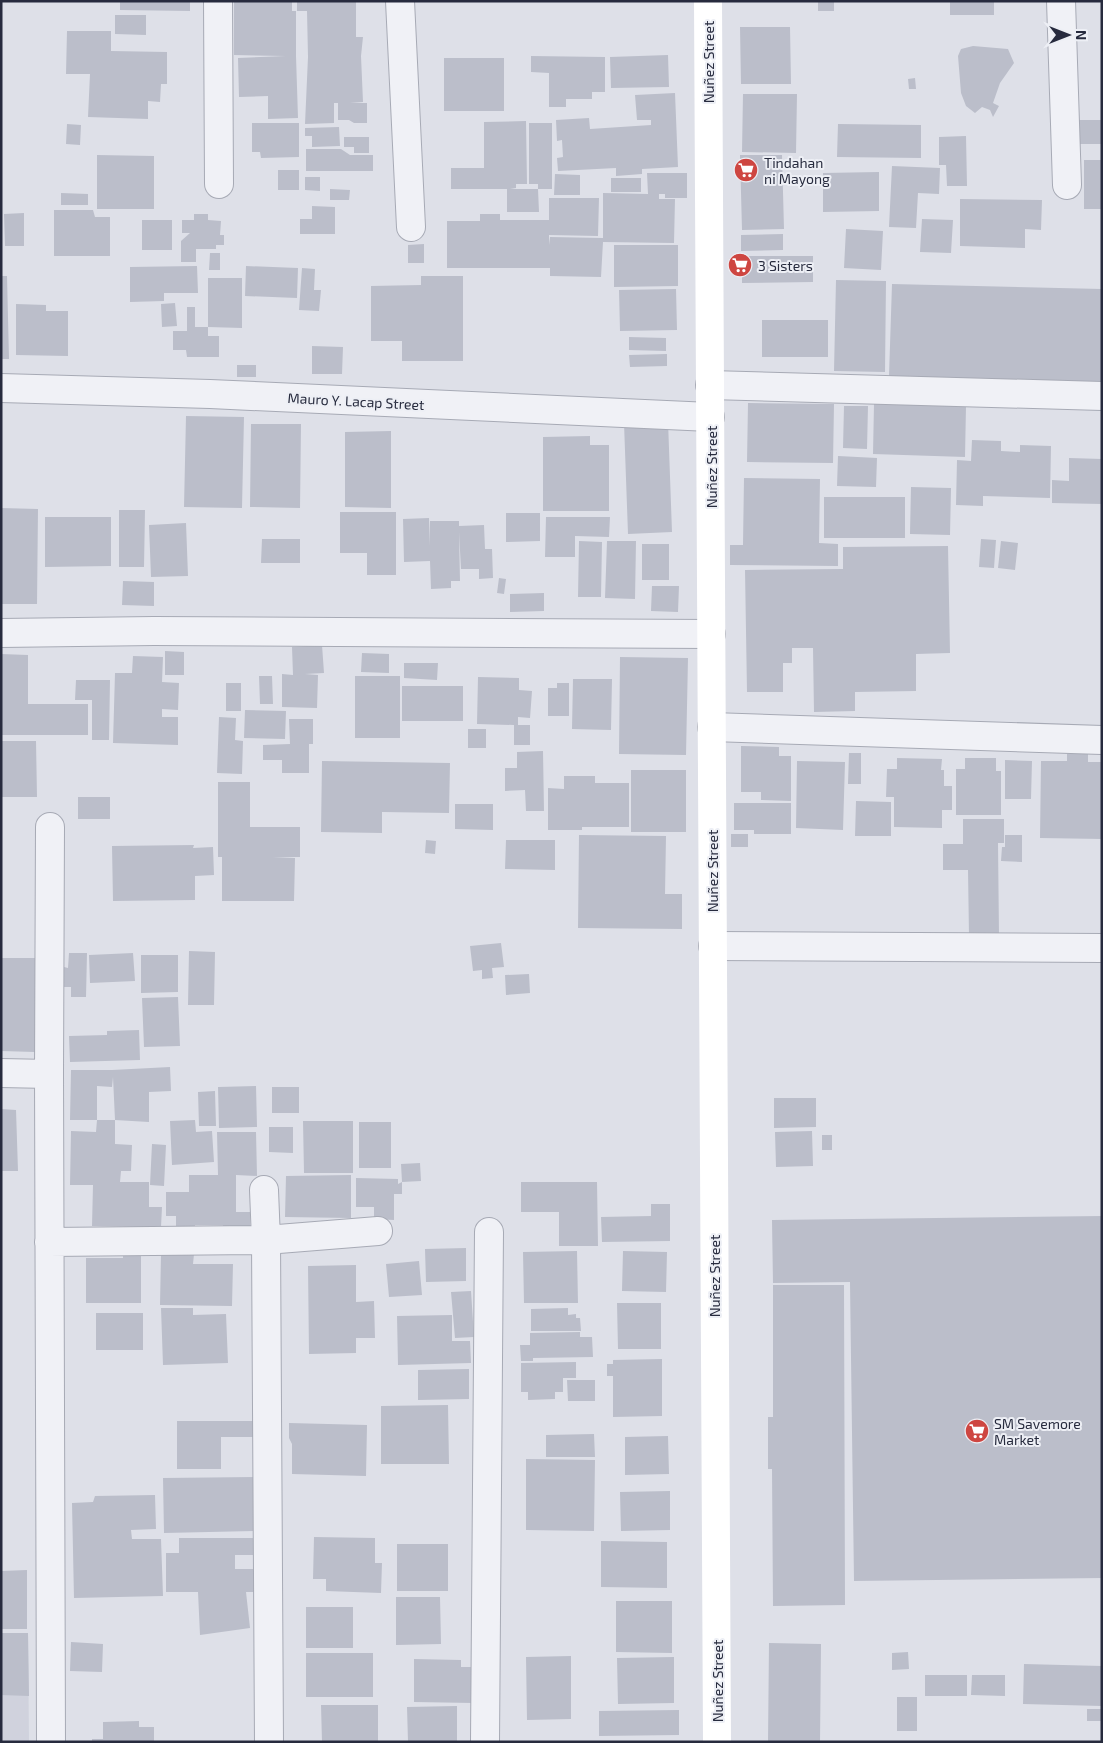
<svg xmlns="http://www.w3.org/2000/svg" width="1103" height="1743" viewBox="0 0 1103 1743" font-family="'Exo 2',sans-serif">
	<rect width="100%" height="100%" fill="#dee0e8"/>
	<path fill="#d0d2dd" d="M1,1633H28L29,1742H1Z"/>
	<path fill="#bbbeca" d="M120,1H190V11L120,10Z
		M234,1H292V11H296V56L298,118L268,119V96L239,97L238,58L286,56L234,55Z
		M297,1H356V37H363L361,56L363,102L350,103H367V123H354L349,120H338V103H334V123L305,124L308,57L307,11H297Z
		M818,1H834V11H818Z
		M950,1H994V15H950Z
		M115,15H146V35L115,34Z
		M740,27H790L791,84H741Z
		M67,31H111V51L167,52V84H161L160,102L148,101V119L88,117L90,74H66Z
		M973,46L1008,49L1014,63L1000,83L993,103L999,106L993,117L990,110L982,107L975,113L966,106L961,93L958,56L961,49Z
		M668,55L669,87L611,88L610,57Z
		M531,56L605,57V92H592V99H566V107H549V73L531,72Z
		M444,58H504V111H444Z
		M915,78L916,89H909L908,79Z
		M675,93L678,167L642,169V174L616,176V168L558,171L557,158L563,157L562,140L557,141L556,120L589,118L590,129L651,125V120H637L635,95Z
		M743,94H797L796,153L742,152Z
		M1079,120H1101V144H1079Z
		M526,121L527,184H516V188L510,189H538L539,212H507V189H451V168H484V122Z
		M252,123H299V157L261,158L260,152H252Z
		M529,123H552V189H538V184H529Z
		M67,124L81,125L80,145L66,144Z
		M838,124L921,125V158L837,157Z
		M339,127L340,146L312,147V136H305V128Z
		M966,136L967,186H947L946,165H939V137Z
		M344,137H369V153H354V147H344Z
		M306,149H341L350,155H373V171H306Z
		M97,155L154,156V209H97Z
		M740,155H782L784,229L742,230Z
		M1084,160H1102V209H1084Z
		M892,166L940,168L939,194L918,193L916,228L889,227Z
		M278,170H299V190H278Z
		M879,172V211L823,212V173Z
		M647,173H687V198H665V194H659V199H675L674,243L603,242L601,277L550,276V268H447V221H480V214H500V220H549V198H599L598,236L549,235V245L550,237L603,238V193L648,194Z
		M555,174L580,175V195H554Z
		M305,177H320V191L305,190Z
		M611,178H641V192H611Z
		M330,189L350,190L349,200H330Z
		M61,193L88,194V205H61Z
		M960,199L1042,200L1041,230L1025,229V248L960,246Z
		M312,206L335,207V234H300V219H312Z
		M54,210H93L95,217H110V256H54Z
		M24,213V246H5L4,214Z
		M194,214H208V220L221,221L220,235H224V245H216V249H196V262H181V241L190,233H182V220H194Z
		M922,219L953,220L951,253L920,252Z
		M142,220H172V250H142Z
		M846,229L883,231L881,270L844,268Z
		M783,234V250L741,251V235Z
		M424,244V263H408V245Z
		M614,245H678V286L614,287Z
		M210,253H220V270H209Z
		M742,256H813V282L742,283Z
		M197,266L198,293H164V301L130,302V267Z
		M246,266L298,268L297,298L245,296Z
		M302,268L315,269L314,290H321L319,311L299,310Z
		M1,276H7L9,359H1Z
		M421,276H463V361H402V341H371V286L421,285Z
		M208,278H242V328L208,327Z
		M836,280L886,281L885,372L834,371Z
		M892,284L1102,289V382L889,376Z
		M676,289L677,330L620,331L619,290Z
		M175,303L177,326L162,327L161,304Z
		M16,304L46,305V311H68V356L16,355Z
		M187,307H195V327H208V336H219V357H187L186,350H173V331H187Z
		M762,320H828V357H762Z
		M629,337L666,338V351L629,350Z
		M312,346L343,347L342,374H312Z
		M667,354V366L630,367L629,355Z
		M237,365H256V377H237Z
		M748,403L834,404L833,463L747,462Z
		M874,404L966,406L965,457L873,454Z
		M844,406H868L867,449L843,448Z
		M186,416L244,417L242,508L184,507Z
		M668,421L672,532L628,534L624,423Z
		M251,424H301L300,508L250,507Z
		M391,431V508L345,507V432Z
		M590,436V445H609V511H543V437Z
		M972,440L1001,441V451L1020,452V445L1051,446L1050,498L983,496V506L956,505L957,460L971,461Z
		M838,456L877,458L876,487L837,486Z
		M1069,458L1102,459V504L1052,503V480L1069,481Z
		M744,478L820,479L819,543L838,544V566L730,565V545H743Z
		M911,487L951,488L950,535L910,534Z
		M824,497H905V538H824Z
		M1,508L38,509L37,604H1Z
		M119,510H145L144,567H119Z
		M340,512H396V575H367V553H340Z
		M506,513H540V541L506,542Z
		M45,517H111V566L45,567Z
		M546,517H610L609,537L575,536V557H545Z
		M429,518L430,546V521H459V526L484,525L485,549H492L493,578L479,579V569H461L459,532L460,581H451V588L431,589L430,561L404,562L403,519Z
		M186,523L188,576L151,577L149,525Z
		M262,539H300V563H261Z
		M981,539L996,540L994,568L979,567Z
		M579,541L602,542L601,597H578Z
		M607,541H636L635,599L605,598Z
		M1001,541L1018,543L1015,570L998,568Z
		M642,544H669V580H642Z
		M948,546L950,653L916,654V691L855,692V711L814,712L813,648H792V663H783V692H747L745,570L843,569V547Z
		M499,578L506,579L504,594L497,593Z
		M123,581L154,582V606L122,605Z
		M652,586H679L678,612L651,611Z
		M544,593V611L510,612V594Z
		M322,645L324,673L305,674L318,675L317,708L282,707V674L293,675L292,647Z
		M165,651L184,652V675H165Z
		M362,653L389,654V673L361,672Z
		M1,654L28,655V704H88V735H1Z
		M133,656L163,657L162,682L179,683L178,710L162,709V717H178V745L113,743L115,673H132Z
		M620,657L688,658L686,755L619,754Z
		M404,663H438L437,680L404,678Z
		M259,676H272L273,704H260Z
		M355,676H400V738H355Z
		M478,677L519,678V690L532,691L530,718L518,717V725H530V745H514V725L477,724Z
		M573,679H612L611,730L572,729Z
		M76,680H110L109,740H92V700H75Z
		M226,683H241V711H226Z
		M557,683H569V716H548V688H557Z
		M402,686H463V721H402Z
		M245,710L286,711L285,739L244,738Z
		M219,717L236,718L235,740L243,741L242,774L217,773Z
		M289,719H313V744H309V773H282V760H263V745L290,744Z
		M468,729H486V748H468Z
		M1,741H36L37,797H1Z
		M741,746L779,747V756H791V801L761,800V792H741Z
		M543,751L544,811H526L525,790L505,791V768H517V752Z
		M849,753H861V784H848Z
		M1067,754H1088V762H1102V839L1040,838L1041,761H1067Z
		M897,758L942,759L941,770H944V786H952V810H942V828L894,827V797H886L887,769H897Z
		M965,758H996V771H1001V815H956V769H965Z
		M1005,760L1032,761L1031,799H1005Z
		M322,761L450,763L449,813L382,812V833L321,832Z
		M797,761L845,762L843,830L796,828Z
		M631,770H686V832H631Z
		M564,776H595V783H629V827H582V830H548V788L564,789Z
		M218,782H250V827H300V857H273L295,858L294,901H222V857H218Z
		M78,797H110V819H78Z
		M856,801L891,802V836H855Z
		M734,803H791V834H754V830H734Z
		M455,804H493V830L455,829Z
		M963,819H1004V843H998L999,936H969L968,870H943V844H963Z
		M731,834H748V847H731Z
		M579,835L666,836L665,894H682V929L578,928Z
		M1005,835H1022V862L1001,861L1002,847H1005Z
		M426,840L436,841L435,854L425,853Z
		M506,840H555V870L505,869Z
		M194,845L193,848L213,847L214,875L195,876V900L113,901L112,846Z
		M501,943L504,967L492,968L493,978L482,979V970L473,971L470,946Z
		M189,951L215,952L214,1005H188Z
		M69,953H87L86,997H71V987H64V967L68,968Z
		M133,953L135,981L90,983L89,955Z
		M141,955H178V992L141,993Z
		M1,958H36L35,1052L1,1051Z
		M529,974L530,993L506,995L505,975Z
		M178,997L180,1046L144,1047L142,998Z
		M139,1030L140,1060L70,1062L69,1036L107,1035V1031Z
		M170,1067L171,1091L149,1092V1122L115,1120L113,1077L112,1087L97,1086V1120H70L71,1070H112Z
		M256,1086L257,1127L219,1128L218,1087Z
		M272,1087H299V1113H272Z
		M215,1091L216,1126H199L198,1092Z
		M774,1098H816V1127L774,1128Z
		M1,1109L16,1110L18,1171H1Z
		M97,1120H115V1144L132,1145L131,1171H121L120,1182H149V1207H162L161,1227L92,1226L93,1185H70L71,1131L96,1132Z
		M195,1120L196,1132L212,1131L214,1162L172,1165L170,1121Z
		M303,1121H353V1173H304Z
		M359,1122H391V1168H359Z
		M269,1127H293V1153L269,1152Z
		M812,1131L813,1166L776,1167L775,1132Z
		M217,1132H256L257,1176L236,1175V1212H250V1234L223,1235V1225H195V1234H176V1216H166V1192H189V1175H218Z
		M822,1135H832V1150H822Z
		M152,1144L166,1145L164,1186L150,1185Z
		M420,1163L421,1181L402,1182V1194H394V1220L374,1219V1207H356V1178L398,1179V1184L402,1182L401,1164Z
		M351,1175V1218L285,1217L286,1176Z
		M521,1182H597L598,1246H559V1212H521Z
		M651,1204H670V1241L602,1242L601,1217L651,1216Z
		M1102,1216V1578L854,1581L850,1282L773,1283L772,1220Z
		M466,1248V1281L426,1282L425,1249Z
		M123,1251H141V1303H86V1258H123Z
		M577,1251L578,1303H524L523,1252Z
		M623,1251L667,1252L666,1292L622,1291Z
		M161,1254H194L193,1264H233L232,1306L160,1305Z
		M419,1261L422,1295L389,1297L386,1264Z
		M356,1265V1302L374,1301L375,1338H356V1353L309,1354L308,1266Z
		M773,1285H844L845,1605L773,1606L772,1469H768V1417H773Z
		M471,1291L474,1337L455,1338L451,1292Z
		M617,1303H661V1349H618Z
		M161,1308H193V1315L226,1314L228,1363L163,1365Z
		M568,1308V1315L576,1314V1318H580L581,1331H531V1309Z
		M96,1313H143V1350H96Z
		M452,1315V1341H470L471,1363L398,1365L397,1316Z
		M580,1332V1337H592L593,1357L533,1358V1361H521L520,1345H530V1333Z
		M662,1359V1416L613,1417V1376H607V1364H613V1360Z
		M576,1362V1378H563V1392H555V1399L528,1400V1392H521V1363Z
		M469,1369V1399L418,1400V1370Z
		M567,1380H595V1401H568Z
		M448,1405L449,1464H381V1406Z
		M177,1421H253V1437H221V1469H177Z
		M289,1423L367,1425L366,1476L292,1474V1444L289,1438Z
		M594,1434L595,1457H546V1435Z
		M668,1436L669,1474L625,1475V1437Z
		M526,1459L595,1460L594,1531L526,1530Z
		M254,1477V1531L164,1533L163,1478Z
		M670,1491V1530L621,1531L620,1492Z
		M155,1495L156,1529L131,1530L132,1539H161L163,1596L74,1598L72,1503L93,1502L95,1496Z
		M314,1537L375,1538V1563H382L381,1593L326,1591V1579H313Z
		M179,1538H253V1555H235V1569H255V1592H246L250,1628L200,1635L198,1592H166V1553H179Z
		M601,1541L667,1542V1588L601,1587Z
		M397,1544H448V1591H397Z
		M27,1570V1629H1V1571Z
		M396,1597H440L441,1644L396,1645Z
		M616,1601H672V1653L616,1652Z
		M306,1607H353V1648H306Z
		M1,1633H28L29,1696L1,1695Z
		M71,1642L103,1644L102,1672L70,1671Z
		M769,1643L821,1644L820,1742H768Z
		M908,1652L909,1669L892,1670V1653Z
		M306,1653H373V1697H306Z
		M571,1656V1719L527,1720L526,1657Z
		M674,1657V1703L618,1704L617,1658Z
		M414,1659L461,1660V1667H473V1703L414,1702Z
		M1024,1664L1102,1666V1706L1023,1704Z
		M925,1675H967V1696H925Z
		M972,1675H1005V1696L971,1695Z
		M897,1697H917V1731H897Z
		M321,1705H378V1742H322Z
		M457,1706V1742H408L407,1707Z
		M1087,1709H1102V1721H1087Z
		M679,1710V1735L599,1736V1711Z
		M139,1721V1727H154V1742H92V1739H103V1722Z"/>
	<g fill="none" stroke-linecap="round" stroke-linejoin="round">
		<g stroke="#a7aab5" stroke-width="30">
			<path id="street" d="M218,1L219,184
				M400,1L411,227
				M1061,1L1067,185
				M710,385L1102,396
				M1,388L210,394L710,417
				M1,633L154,631L711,634
				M712,727L1102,740
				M50,827L49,1074L51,1742
				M713,946L1102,948
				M1,1073L49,1074
				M49,1242L266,1240L264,1190
				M269,1742L266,1240L378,1231
				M485,1742L489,1232"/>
		</g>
		<use href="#street" stroke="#f0f1f6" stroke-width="28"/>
		<path stroke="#fff" stroke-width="28" d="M708,1L717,1742"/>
	</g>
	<defs>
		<g id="supermarket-disc" transform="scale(1.25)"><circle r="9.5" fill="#ce4641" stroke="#edeff5"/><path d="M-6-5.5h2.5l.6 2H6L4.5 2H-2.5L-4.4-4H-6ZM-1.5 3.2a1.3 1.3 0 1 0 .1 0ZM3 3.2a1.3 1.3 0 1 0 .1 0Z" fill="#fff"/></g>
	</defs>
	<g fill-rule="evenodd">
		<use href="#supermarket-disc" x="746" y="170"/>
		<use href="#supermarket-disc" x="740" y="265"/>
		<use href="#supermarket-disc" x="977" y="1431"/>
	</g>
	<g text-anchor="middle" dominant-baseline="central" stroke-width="4" stroke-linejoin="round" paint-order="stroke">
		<g font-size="14" fill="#272b3e" stroke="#edeff5">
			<text transform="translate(708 62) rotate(-90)">Nuñez Street</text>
			<text transform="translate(356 401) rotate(3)">Mauro Y. Lacap Street</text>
			<text transform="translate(711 467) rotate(-90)">Nuñez Street</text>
			<text transform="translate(712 871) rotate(-90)">Nuñez Street</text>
			<text transform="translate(714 1276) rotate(-90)">Nuñez Street</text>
			<text transform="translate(717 1681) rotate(-90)">Nuñez Street</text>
		</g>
		<g font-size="14" fill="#272b3e" stroke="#edeff5" text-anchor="start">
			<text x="764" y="162">Tindahan<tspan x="764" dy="16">ni Mayong</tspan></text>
			<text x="758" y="265">3 Sisters</text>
			<text x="994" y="1423">SM Savemore<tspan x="994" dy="16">Market</tspan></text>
		</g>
	</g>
	<rect width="1103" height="1743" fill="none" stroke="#272b3e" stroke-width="5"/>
	<g transform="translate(1068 35) rotate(90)" stroke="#edeff5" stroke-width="4" paint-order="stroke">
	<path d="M0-4L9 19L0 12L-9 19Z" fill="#272b3e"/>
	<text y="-8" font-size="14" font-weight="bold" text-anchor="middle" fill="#272b3e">N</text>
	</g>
</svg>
